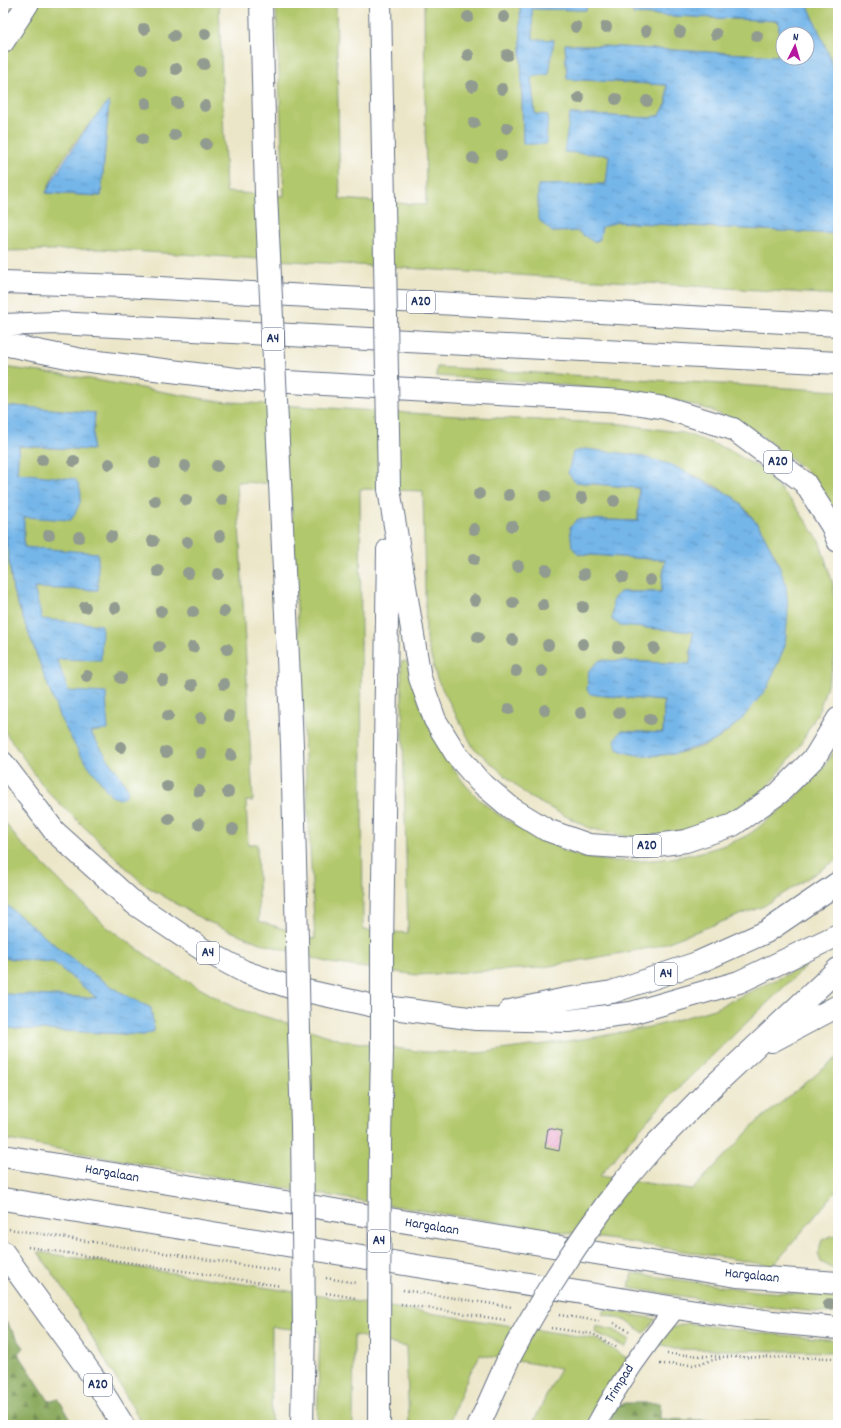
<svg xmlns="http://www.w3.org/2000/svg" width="841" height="1428" viewBox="0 0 841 1428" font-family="Dekko,sans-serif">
	<defs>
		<pattern id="forest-firs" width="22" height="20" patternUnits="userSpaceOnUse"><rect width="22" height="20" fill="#8dac60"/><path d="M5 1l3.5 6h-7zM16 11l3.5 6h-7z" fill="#728c52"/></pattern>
		<pattern id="water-ripples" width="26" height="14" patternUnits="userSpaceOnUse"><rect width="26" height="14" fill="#74b6e9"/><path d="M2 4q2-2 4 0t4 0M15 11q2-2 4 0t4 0" fill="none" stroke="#5e94c0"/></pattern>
		<pattern id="building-hatch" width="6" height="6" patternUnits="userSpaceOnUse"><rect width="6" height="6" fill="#efa9cf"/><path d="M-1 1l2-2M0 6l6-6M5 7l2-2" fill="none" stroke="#c18aab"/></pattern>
	</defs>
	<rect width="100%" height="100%" fill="#fff"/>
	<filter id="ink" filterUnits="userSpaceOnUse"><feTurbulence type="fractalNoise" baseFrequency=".025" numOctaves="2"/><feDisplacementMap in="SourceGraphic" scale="8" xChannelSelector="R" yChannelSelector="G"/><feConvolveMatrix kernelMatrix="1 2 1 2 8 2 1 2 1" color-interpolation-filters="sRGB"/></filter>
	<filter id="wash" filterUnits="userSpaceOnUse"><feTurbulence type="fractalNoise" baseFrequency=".012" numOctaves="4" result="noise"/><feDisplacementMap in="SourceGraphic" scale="16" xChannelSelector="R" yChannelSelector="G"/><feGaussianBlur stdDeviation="0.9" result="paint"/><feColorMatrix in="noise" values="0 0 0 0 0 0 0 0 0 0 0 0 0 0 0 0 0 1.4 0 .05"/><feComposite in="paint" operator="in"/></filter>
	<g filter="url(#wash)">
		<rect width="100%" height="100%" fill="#ece6c8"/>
		<path fill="#b2c86c" stroke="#667c65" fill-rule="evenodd" d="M35,3H219L226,192L284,196L276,3H336L340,199L426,205L424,3H520L523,144L548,115L535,114L531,76L554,40H533L532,8L586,10L587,3H634L633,14L779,21L778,56L565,44L567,79L667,85V103L660,115L650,118L570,114L610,155L606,184L538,185L552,232L577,231L594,242L599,240L602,227L617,222L838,234V295L99,249L3,251V54ZM109,102L101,196L46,193C57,161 86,127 109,102Z
			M807,3H838V86L830,58Z
			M3,367L78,377L216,401L458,416L622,424L684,433L727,449L762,469L794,504L819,540L833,584L838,622V636L833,667L819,710L799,747L767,788L725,816L679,833L633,838L589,828L529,797L473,747L437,679L426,639L423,491L360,489L363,930L408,933L401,662L407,661C417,706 444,767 479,799C498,817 522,829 545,840C553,844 561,850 569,853C619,870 700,859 746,836C753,832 760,826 766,821C797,798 818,778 838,745V859L764,906L655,947L538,968L417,975L330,963L257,942L202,919L143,884L46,790L3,729V517L13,591L60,718L127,787L90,732L68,691L41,619L34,588L98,590L24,548L22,475L17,474L19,446L92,450L95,413L15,406L3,407ZM636,455C669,465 706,477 734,498C753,513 765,537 776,558L741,720C733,727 724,736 714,741C690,754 642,762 617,749L621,731L663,733L664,701L596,695L600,660L690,664L693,631L622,626L620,592H661L665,560L578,554V519L638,521L639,488L575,482ZM237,482L290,484L315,939L259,921L257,844H248L246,801H253Z
			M437,367L838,391V521L807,471L755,431L711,410L659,396L555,384L436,376Z
			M3,820L18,840L107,927L167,970L235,1008L308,1029L340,1040L424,1052L479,1053L597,1037L659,1025L714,1009L807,965L671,1095L634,1135L600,1176L692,1190L757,1122L838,1057V1189L773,1266C659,1246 546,1230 432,1212C289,1190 146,1165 3,1139V1028L144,1035L154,1031L151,1008C96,983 49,940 3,902Z
			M3,958L53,962L97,998L3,994Z
			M838,1235V1268H832L821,1262L818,1253L822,1240L831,1236Z
			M38,1252L596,1339L627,1358L587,1425H532L560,1368L480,1355L468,1377L448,1425H409L406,1347L354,1335L353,1425H317L320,1332L272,1327L271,1425H143L67,1294Z
			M632,1273L755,1291L838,1296V1314L720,1302L629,1288Z
			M605,1310L656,1319L644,1333L625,1320L602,1314Z
			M687,1323L758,1333L838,1340V1352L674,1349L658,1343L672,1328Z
			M596,1326L614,1330L630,1340L625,1347L595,1332Z"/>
		<path fill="url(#forest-firs)" stroke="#546e5f" d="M3,1318L24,1348L18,1353L49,1401L58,1398L74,1425H3Z
			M625,1403H660V1419L838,1423V1425H606L614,1409Z"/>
		<path fill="url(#water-ripples)" stroke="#4872a4" fill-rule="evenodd" d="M520,3H587L586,10L532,9L533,39L554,40L549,74L531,77L535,114L548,115L546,144H523Z
			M634,3H807L830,58L838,86V234L617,222L602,227L599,240L594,242L577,231L552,232L538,219V185L606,184L609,155L564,152L570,114L650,118L660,115L667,103V85L567,79L565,44L778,56L779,21L633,14ZM783,34H807V58H783Z
			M109,101L101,196L46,193C63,160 84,130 109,101Z
			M15,406L95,413L92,450L19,446L17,473L75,479C86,495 80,505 71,520L24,517V547L98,553V590L34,588L42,619L102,625L101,660L57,659L68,691L106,693L108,730L90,732L127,787L128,791L125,797L120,799L111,796L80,754L60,718L13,591L3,517V407Z
			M585,449L636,455L672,465L735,498L759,526L776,558L786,584L788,612L785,646L767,688L741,720L714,741L674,754L642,756L624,752L617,749L615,740L621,731L663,733L664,701L596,695L591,694L587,690L589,670L600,660L690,664L693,632L622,626L612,620L613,599L620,592H661L665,560L578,554L572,547L570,527L578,519L638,521L639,488L575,482L568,473L573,452Z
			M3,902C49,940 96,983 151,1008L154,1031L144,1035L3,1028V994L97,998L53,962L3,958Z"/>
		<g id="blocks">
			<path fill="url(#building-hatch)" d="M548,1128L562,1131L559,1151L545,1148Z"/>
		</g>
	</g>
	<g filter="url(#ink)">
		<use href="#blocks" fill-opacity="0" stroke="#646f83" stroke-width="1"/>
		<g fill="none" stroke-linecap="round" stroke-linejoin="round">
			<g stroke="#646f83" stroke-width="21">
				<path id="minor" d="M596,1425C619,1383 645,1345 676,1308"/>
			</g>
			<g stroke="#646f83" stroke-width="24">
				<path id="secondary" d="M3,1156L737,1276L838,1283
					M3,1199L676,1308L772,1322L838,1328"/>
			</g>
			<g stroke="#646f83" stroke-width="24">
				<path id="motorway" d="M261,3L266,194
					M380,3L384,202
					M3,42L28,3
					M3,282L124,286L838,325
					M3,325L56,323L838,363
					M3,344L82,360L236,379L622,401L665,408L733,429L805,483L832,526L838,541
					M280,483L292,745L297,938
					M389,489L420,678L435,720L456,754L479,781L511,808L547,830L589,845L635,848L686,841L733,825L779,793L815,757L838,719
					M3,763L55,832L135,904L202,949L245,972L293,988L370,1005L476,1019L569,1021L631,1013L739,982L838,935
					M382,947L388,550
					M510,1011L566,999L612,992L697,963L766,932L838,883
					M299,1032L302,1125
					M772,1041L838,1006
					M380,1142L382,1050
					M625,1180L654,1146L705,1094L838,969
					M3,1252L92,1375L123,1425
					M379,1341V1425
					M302,1425L304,1326
					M479,1425L508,1360"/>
			</g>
			<path stroke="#646f83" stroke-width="2.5" stroke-dasharray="1 3" stroke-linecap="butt" d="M9,1229L281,1271
				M28,1247L281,1286
				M326,1278L356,1283
				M403,1290L512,1307
				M326,1293L357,1298
				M401,1304L505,1320
				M559,1315L599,1321
				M614,1323L631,1332
				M551,1328L593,1334L618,1348
				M667,1354L726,1357L838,1358
				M660,1364L693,1365L722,1358"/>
			<use href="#minor" stroke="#fff" stroke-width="19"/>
			<use href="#secondary" stroke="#fff" stroke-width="22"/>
			<use href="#motorway" stroke="#fff" stroke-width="22"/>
			<g stroke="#646f83" stroke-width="24" stroke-linecap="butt">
				<path id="motorway-bridge" d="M266,194L280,483
					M384,202L389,489
					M297,938L299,1032
					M382,1050V947
					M302,1125L304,1326
					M379,1341L380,1142
					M508,1360C542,1296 580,1237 625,1180"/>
			</g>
			<use href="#motorway-bridge" stroke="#fff" stroke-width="22"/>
		</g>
		<g fill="#929b90">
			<circle cx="468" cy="17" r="6"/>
			<circle cx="504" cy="17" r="6"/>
			<circle cx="576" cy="27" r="6"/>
			<circle cx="606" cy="27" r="6"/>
			<circle cx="144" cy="29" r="6"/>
			<circle cx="646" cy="31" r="6"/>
			<circle cx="680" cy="32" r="6"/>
			<circle cx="205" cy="34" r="6"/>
			<circle cx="716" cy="34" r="6"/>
			<circle cx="174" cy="36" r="6"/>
			<circle cx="757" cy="36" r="6"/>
			<circle cx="468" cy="55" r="6"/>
			<circle cx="507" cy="55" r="6"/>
			<circle cx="204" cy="64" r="6"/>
			<circle cx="142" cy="69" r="6"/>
			<circle cx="176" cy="69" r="6"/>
			<circle cx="472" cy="86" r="6"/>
			<circle cx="502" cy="89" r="6"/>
			<circle cx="579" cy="98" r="6"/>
			<circle cx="616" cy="99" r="6"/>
			<circle cx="647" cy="101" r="6"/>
			<circle cx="146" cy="103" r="6"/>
			<circle cx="177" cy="103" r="6"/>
			<circle cx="205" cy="106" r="6"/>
			<circle cx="474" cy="123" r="6"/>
			<circle cx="507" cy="128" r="6"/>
			<circle cx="175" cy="135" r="6"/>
			<circle cx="142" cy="139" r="6"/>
			<circle cx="206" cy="144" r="6"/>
			<circle cx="501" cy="155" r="6"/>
			<circle cx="473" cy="158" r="6"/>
			<circle cx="42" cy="460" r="6"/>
			<circle cx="74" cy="461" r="6"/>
			<circle cx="155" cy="463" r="6"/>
			<circle cx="109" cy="464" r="6"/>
			<circle cx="185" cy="466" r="6"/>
			<circle cx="217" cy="466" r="6"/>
			<circle cx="479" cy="494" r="6"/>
			<circle cx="509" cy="495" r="6"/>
			<circle cx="545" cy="496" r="6"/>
			<circle cx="582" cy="498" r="6"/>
			<circle cx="186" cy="500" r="6"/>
			<circle cx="222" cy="500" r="6"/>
			<circle cx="155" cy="501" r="6"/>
			<circle cx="614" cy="501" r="6"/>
			<circle cx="512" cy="526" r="6"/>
			<circle cx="474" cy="529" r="6"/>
			<circle cx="49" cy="535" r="6"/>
			<circle cx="111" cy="536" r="6"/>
			<circle cx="220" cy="536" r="6"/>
			<circle cx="79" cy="537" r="6"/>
			<circle cx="153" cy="541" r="6"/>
			<circle cx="187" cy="542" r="6"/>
			<circle cx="474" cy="559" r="6"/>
			<circle cx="518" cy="566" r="6"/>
			<circle cx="546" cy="570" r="6"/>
			<circle cx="158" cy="571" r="6"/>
			<circle cx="188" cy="573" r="6"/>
			<circle cx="218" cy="574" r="6"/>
			<circle cx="584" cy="574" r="6"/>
			<circle cx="623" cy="577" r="6"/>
			<circle cx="650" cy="580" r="6"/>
			<circle cx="475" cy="600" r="6"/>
			<circle cx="513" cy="603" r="6"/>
			<circle cx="543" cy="605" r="6"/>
			<circle cx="85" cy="607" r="6"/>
			<circle cx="583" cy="607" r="6"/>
			<circle cx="115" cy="608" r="6"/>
			<circle cx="161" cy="611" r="6"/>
			<circle cx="224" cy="611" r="6"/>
			<circle cx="193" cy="612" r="6"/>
			<circle cx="478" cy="637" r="6"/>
			<circle cx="512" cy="640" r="6"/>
			<circle cx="583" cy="644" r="6"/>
			<circle cx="548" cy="645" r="6"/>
			<circle cx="159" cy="647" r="6"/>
			<circle cx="193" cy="647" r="6"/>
			<circle cx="618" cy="647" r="6"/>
			<circle cx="654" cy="648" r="6"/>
			<circle cx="227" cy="649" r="6"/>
			<circle cx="516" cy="671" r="6"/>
			<circle cx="542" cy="671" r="6"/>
			<circle cx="87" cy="676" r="6"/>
			<circle cx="121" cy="678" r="6"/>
			<circle cx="163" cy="680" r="6"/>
			<circle cx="224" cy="684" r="6"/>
			<circle cx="192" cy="685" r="6"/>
			<circle cx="509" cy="709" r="6"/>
			<circle cx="545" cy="710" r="6"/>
			<circle cx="581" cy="713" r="6"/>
			<circle cx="619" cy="713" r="6"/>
			<circle cx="168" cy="716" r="6"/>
			<circle cx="229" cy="716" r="6"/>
			<circle cx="201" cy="718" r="6"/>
			<circle cx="650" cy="719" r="6"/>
			<circle cx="121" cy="747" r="6"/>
			<circle cx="166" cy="752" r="6"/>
			<circle cx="201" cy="753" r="6"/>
			<circle cx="231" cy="755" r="6"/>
			<circle cx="167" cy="786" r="6"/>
			<circle cx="199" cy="791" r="6"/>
			<circle cx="228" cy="792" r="6"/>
			<circle cx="169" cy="819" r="6"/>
			<circle cx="199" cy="824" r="6"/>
			<circle cx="233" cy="829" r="6"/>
			<circle cx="829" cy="1304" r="6"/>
		</g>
	</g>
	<g text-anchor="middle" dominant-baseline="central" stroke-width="3" stroke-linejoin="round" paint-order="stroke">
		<g fill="#fff" stroke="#5f6d8e" stroke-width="1">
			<rect x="407" y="291" width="28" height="22" rx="3"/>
			<rect x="262" y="328" width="22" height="22" rx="3"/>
			<rect x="764" y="451" width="28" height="22" rx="3"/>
			<rect x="633" y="835" width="28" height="22" rx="3"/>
			<rect x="197" y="942" width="22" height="22" rx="3"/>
			<rect x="655" y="963" width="22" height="22" rx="3"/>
			<rect x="368" y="1230" width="22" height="22" rx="3"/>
			<rect x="84" y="1374" width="28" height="22" rx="3"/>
		</g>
		<g font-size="13" font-weight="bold" fill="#1b2f5e">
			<text x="421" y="302">A20</text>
			<text x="273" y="339">A4</text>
			<text x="778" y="462">A20</text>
			<text x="647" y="846">A20</text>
			<text x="208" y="953">A4</text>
			<text x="666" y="974">A4</text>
			<text x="379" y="1241">A4</text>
			<text x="98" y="1385">A20</text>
		</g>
		<g font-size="14" fill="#1b2f5e" stroke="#fff">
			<text transform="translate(112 1174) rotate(10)">Hargalaan</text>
			<text transform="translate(432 1227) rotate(9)">Hargalaan</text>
			<text transform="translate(752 1276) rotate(6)">Hargalaan</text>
			<text transform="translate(620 1384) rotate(-58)">Trimpad</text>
		</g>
	</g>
	<rect width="841" height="1428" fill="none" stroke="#fff" stroke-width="16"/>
	<g transform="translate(795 46) rotate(5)"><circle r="19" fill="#ffffff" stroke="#a4acbf"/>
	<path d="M0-3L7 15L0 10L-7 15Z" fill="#b5179e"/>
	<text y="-6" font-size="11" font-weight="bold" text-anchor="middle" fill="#1b2f5e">N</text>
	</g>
</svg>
